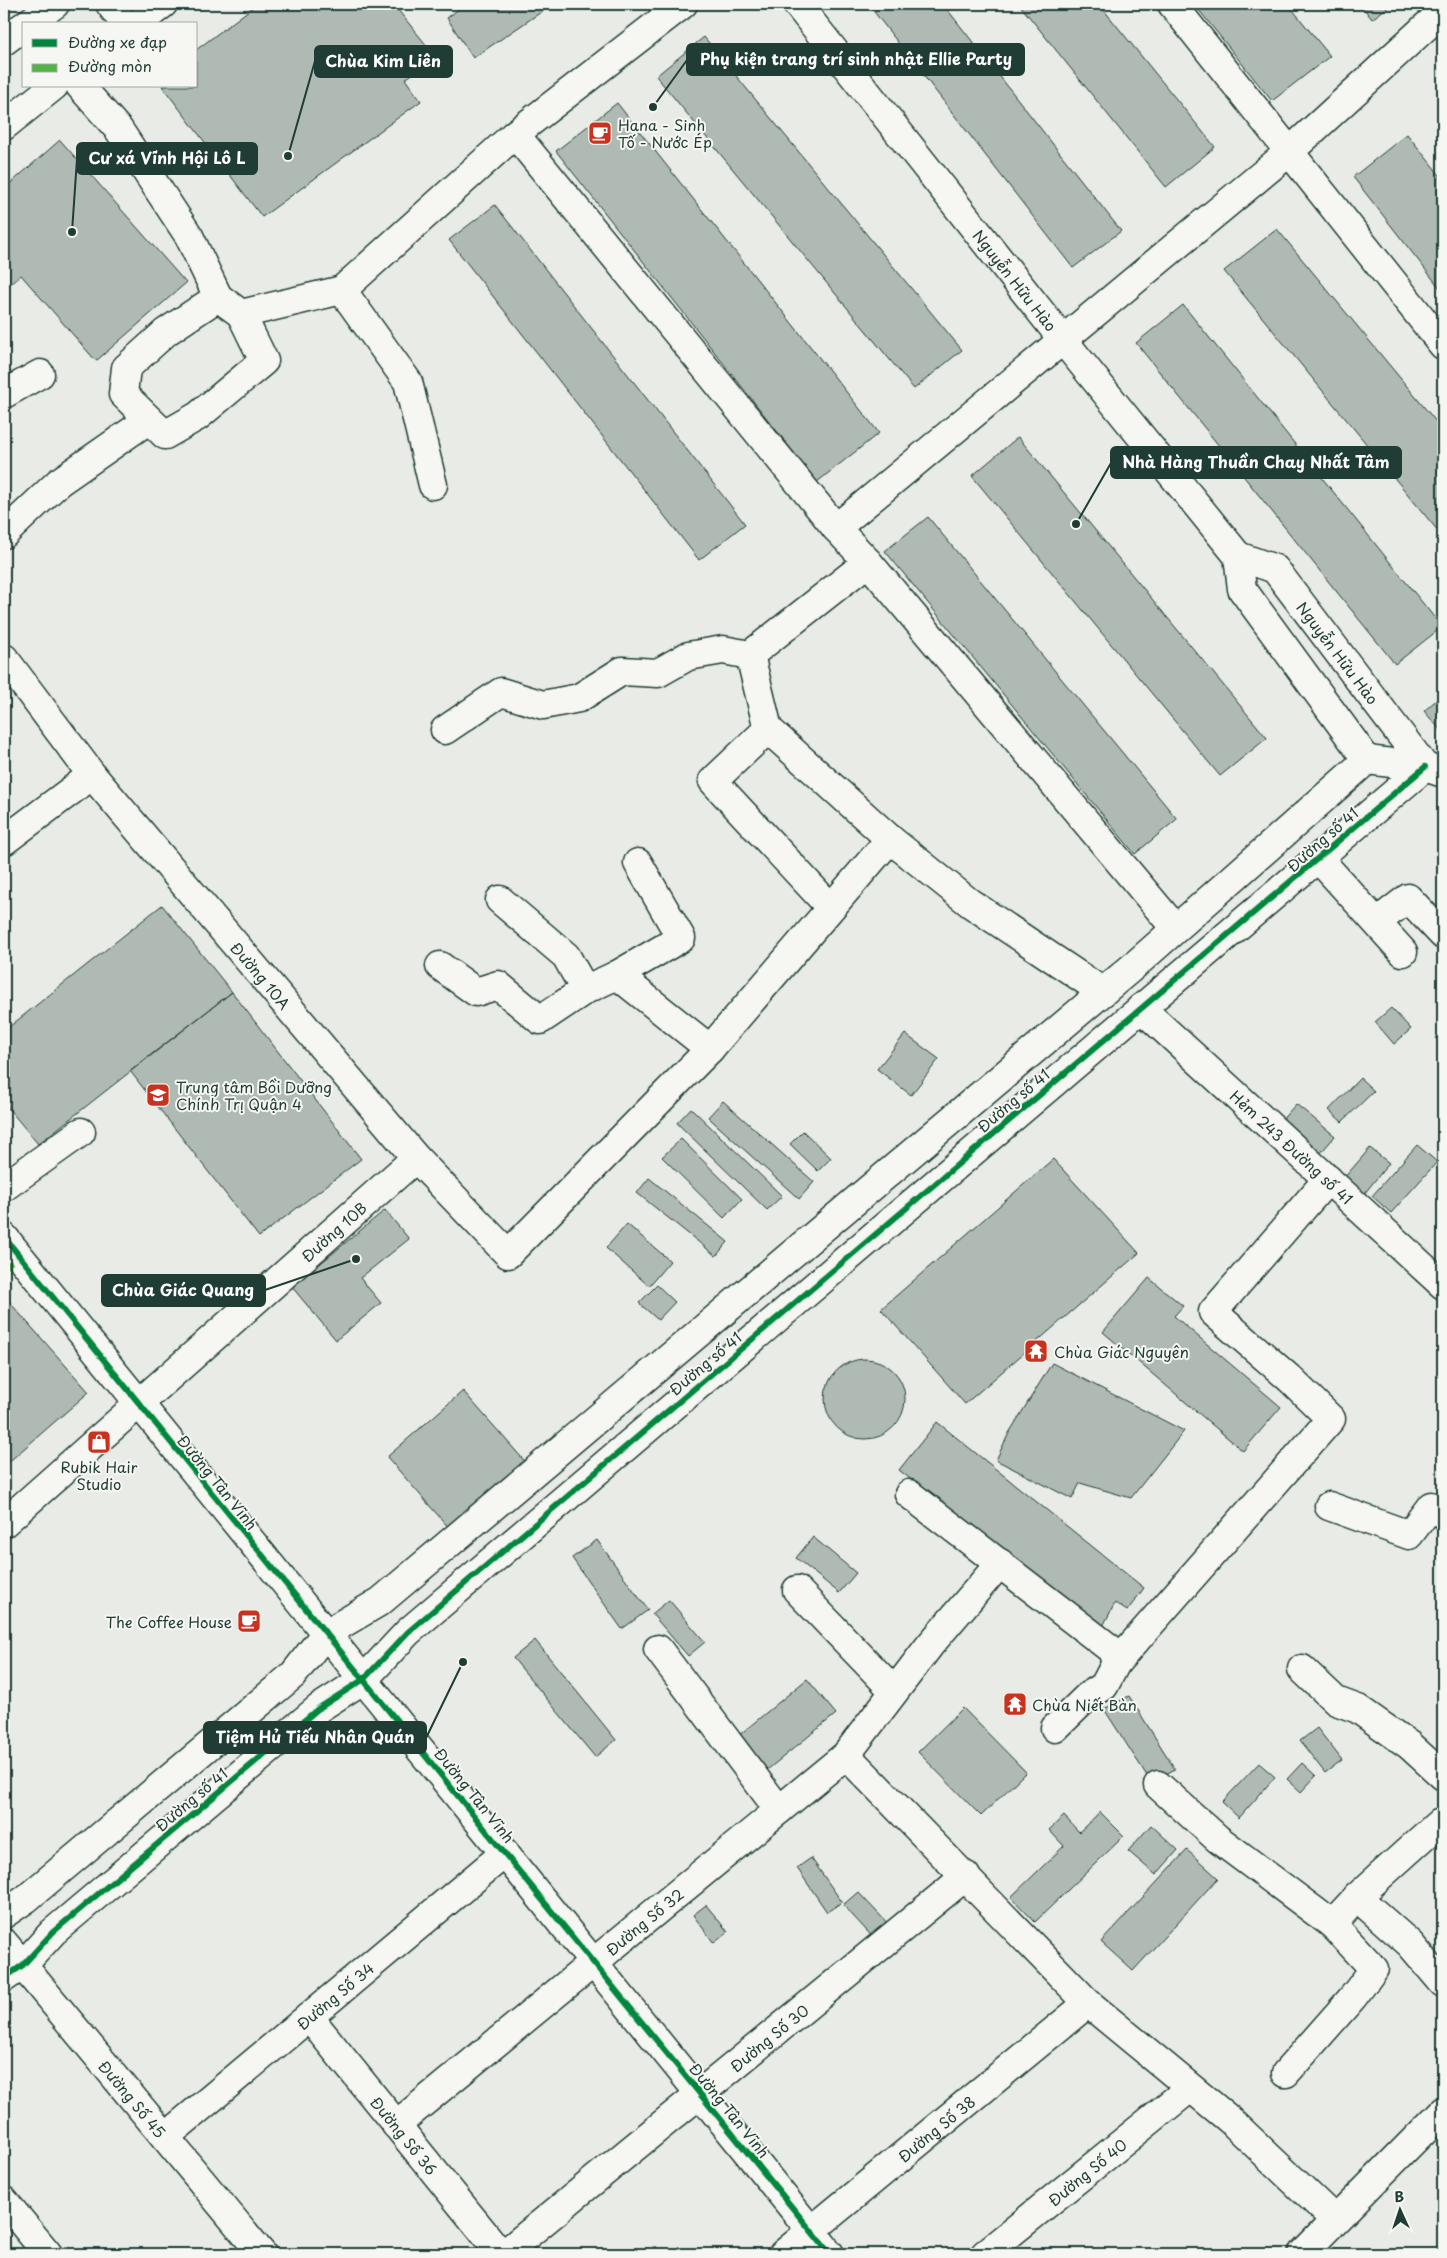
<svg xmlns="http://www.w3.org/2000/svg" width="1447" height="2258" viewBox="0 0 1447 2258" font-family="'Playpen Sans',sans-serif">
	<rect width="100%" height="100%" fill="#e9ebe7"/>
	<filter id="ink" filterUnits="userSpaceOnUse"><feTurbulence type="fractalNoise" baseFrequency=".02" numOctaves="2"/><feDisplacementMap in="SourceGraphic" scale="10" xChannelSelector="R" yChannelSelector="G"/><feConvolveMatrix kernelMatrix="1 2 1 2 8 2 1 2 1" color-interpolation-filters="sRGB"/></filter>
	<g filter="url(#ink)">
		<path fill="#b0bab5" stroke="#1f3d34" d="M257,4H393L437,58L405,79L421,101L262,217L162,86H196V50Z
			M465,4H553L473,58L447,18Z
			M868,4H943L1121,231L1073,268Z
			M1019,4H1099L1215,147L1166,187Z
			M1194,4H1288L1330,56L1272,101Z
			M1360,4H1392L1372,19Z
			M704,37L962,350L914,389L656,76Z
			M617,103L879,433L817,482L556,151Z
			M1407,134L1443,179V292L1353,177Z
			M60,140L186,283L96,361L21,275L4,289V189Z
			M495,205L745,524L699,560L449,240Z
			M1277,229L1443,430V537L1224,271Z
			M1183,305L1442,627L1395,664L1136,343Z
			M1018,437L1267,738L1220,776L972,476Z
			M928,517L1177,819L1135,854L885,551Z
			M1443,694V733L1424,711Z
			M162,905L232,992L38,1144L4,1103V1031Z
			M232,992L361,1159L259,1237L130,1071Z
			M1391,1008L1411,1029L1394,1044L1375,1022Z
			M905,1034L939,1059L911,1095L877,1069Z
			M1360,1078L1374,1091L1342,1122L1329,1110Z
			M723,1101L814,1182L799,1199L708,1117Z
			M1296,1104L1335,1136L1319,1155L1279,1123Z
			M691,1108L782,1196L767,1210L677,1123Z
			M803,1131L831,1158L818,1171L790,1144Z
			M681,1139L742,1199L724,1218L662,1157Z
			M1417,1145L1437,1162L1391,1213L1372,1196Z
			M1370,1148L1389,1163L1364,1194L1344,1178Z
			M1053,1159L1139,1253L965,1404L881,1309Z
			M649,1178L728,1242L716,1256L637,1193Z
			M385,1210L409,1239L360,1278L381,1303L336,1340L292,1287Z
			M627,1224L670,1261L649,1286L606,1248Z
			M1149,1278L1183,1306L1174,1316L1281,1407L1243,1451L1103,1332Z
			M657,1285L675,1302L658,1320L639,1303Z
			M4,1296L89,1392L4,1466Z
			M825 1399a40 40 0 1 1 80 0a40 40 0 1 1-80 0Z
			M1052,1363L1184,1431L1131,1498L1080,1483L1072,1499L996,1460L1009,1433Z
			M463,1391L529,1466L450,1529L387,1457Z
			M937,1422L1144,1588L1127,1611L1115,1603L1101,1630L899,1470Z
			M813,1537L856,1573L839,1593L796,1558Z
			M597,1540L648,1610L622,1629L572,1558Z
			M669,1600L705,1642L688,1656L652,1614Z
			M535,1640L616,1740L595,1757L513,1658Z
			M807,1679L836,1714L767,1770L738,1736Z
			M1129,1696L1175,1769L1151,1782L1104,1709Z
			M963,1708L1026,1772L981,1816L918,1752Z
			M1317,1728L1342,1760L1325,1773L1300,1741Z
			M1259,1763L1275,1777L1239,1818L1222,1802Z
			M1302,1763L1316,1776L1301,1792L1287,1779Z
			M1100,1812L1124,1836L1035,1922L1011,1897L1064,1846L1049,1830L1064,1816L1079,1832Z
			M1151,1825L1178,1850L1156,1875L1128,1851Z
			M1187,1850L1218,1878L1133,1971L1101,1942Z
			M811,1858L842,1902L827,1912L797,1868Z
			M858,1892L893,1929L878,1943L843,1905Z
			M706,1905L728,1932L714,1943L693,1915Z"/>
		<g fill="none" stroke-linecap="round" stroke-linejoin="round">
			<g stroke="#1f3d34" stroke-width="31">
				<g id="minor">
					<path id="s1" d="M797,4L1063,340L1238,556L1242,589L1367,760"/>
					<path d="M1172,4L1443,345"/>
					<path d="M80,86L119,130L189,236L218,297"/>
					<path d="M515,134L836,528L868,562L1175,928"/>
					<path d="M342,290L515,134L683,4"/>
					<path d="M218,297L241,314L264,361L198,416L165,435L123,394L126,368L166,332Z"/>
					<path d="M241,314L342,290L408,382L433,485"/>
					<path d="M4,394L40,374"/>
					<path d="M836,528L1288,153L1443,11"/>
					<path d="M4,534L59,482L148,420"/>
					<path id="s2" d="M1238,556L1275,569L1425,767"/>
					<path d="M750,655L768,729L890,839L970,903L1103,992"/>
					<path d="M4,658L92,775"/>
					<path d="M768,729L713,781L830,907"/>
					<path d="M445,730L501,692L543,705L579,698L622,671L658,673L688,656L723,650L750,655L868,562"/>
					<path d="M1367,760L1425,767L1443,773"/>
					<path id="s3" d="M4,841L92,775L416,1158L508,1254L710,1049L890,839"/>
					<path d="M1319,859L1403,952"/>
					<path d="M500,900L566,956L585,990"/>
					<path d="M1377,922L1408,898L1443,935"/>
					<path d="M440,966L476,992L498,985L540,1020L585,990L617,975L681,938L638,863"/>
					<path d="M617,975L710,1049"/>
					<path id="s4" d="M1141,1008L1443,1285"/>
					<path d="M4,1187L81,1132"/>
					<path d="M4,1237L830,2254"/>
					<path d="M909,1494L1112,1650L1116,1663L1331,1419L1290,1379L1213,1312L1328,1179"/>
					<path d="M1329,1506L1409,1535L1431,1506L1443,1514"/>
					<path id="s5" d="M4,1523L416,1158"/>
					<path d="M797,1590L894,1691"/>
					<path d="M658,1649L779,1810"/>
					<path d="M1302,1669L1336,1701L1358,1709L1409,1745L1443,1776"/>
					<path d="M1055,1728L1088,1696L1104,1686L1116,1663"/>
					<path d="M846,1755L1088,2003L1230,2120L1334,2219"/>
					<path d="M1158,1785L1218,1839L1332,1924L1374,1969L1353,1997L1286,2073"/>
					<path d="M1357,1897L1410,1944L1443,1983"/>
					<path d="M4,1914L26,1899L293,1675L325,1634L381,1601L1136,964L1367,760"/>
					<path d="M1332,1924L1357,1897L1438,1824L1443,1823"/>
					<path id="s6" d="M4,1943L262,2254"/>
					<path d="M4,1978L23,1965L53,1932L319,1708L364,1679L408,1632L1425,767"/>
					<path id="s7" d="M309,2017L501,2254"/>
					<path id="s8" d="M396,2125L846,1755L930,1645L1000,1563"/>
					<path id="s9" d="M165,2137L505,1853"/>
					<path d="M4,2201L48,2254"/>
					<path id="s10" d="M504,2254L966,1876"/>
					<path id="s11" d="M783,2254L1088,2003"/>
					<path id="s12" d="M985,2254L1190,2088"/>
					<path d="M1302,2254L1443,2111"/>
				</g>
			</g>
			<g stroke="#1f3d34" stroke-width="31">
				<path id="major" d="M110,4L125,24
					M27,24L55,4
					M137,24L163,4
					M4,41L24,26
					M4,126L54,86"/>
			</g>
			<use href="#minor" stroke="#f6f6f2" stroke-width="28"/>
			<use href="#major" stroke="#f6f6f2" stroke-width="28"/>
			<path stroke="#55b346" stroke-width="5" stroke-dasharray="10 5" stroke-linecap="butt" d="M4,1268L19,1256"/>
			<g stroke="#f6f6f2" stroke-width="9">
				<path id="cycleway" d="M4,1237L830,2254
					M4,1978L23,1965L53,1932L319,1708L364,1679L408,1632L1425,767"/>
			</g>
			<use href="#cycleway" stroke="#00873e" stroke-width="6"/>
		</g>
	</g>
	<defs>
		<g id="cafe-square" transform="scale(1.25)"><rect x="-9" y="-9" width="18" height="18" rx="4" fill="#c8321e" stroke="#f6f6f2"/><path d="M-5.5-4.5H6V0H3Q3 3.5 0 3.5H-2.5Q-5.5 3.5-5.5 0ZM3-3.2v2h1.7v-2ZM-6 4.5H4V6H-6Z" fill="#fff"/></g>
		<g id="university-square" transform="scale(1.25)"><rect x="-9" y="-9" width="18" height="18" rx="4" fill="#c8321e" stroke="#f6f6f2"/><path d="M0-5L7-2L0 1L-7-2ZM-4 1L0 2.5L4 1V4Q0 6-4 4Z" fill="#fff"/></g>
		<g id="temple-square" transform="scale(1.25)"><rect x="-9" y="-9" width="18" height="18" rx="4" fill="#c8321e" stroke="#f6f6f2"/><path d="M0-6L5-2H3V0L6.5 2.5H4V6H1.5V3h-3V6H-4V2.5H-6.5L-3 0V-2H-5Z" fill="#fff"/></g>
		<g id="shop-square" transform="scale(1.25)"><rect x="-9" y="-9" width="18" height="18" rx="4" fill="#c8321e" stroke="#f6f6f2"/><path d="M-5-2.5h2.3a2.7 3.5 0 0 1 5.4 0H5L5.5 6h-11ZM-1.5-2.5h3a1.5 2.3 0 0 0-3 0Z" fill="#fff"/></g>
	</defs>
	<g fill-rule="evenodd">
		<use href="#cafe-square" x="600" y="133"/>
		<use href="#university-square" x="158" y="1095"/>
		<use href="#temple-square" x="1036" y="1351"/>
		<use href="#shop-square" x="99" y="1442"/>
		<use href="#cafe-square" x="249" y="1621"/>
		<use href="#temple-square" x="1015" y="1704"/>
	</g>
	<g text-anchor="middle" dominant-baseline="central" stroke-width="4" stroke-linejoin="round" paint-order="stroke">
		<g font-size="15" fill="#1f3d34" stroke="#f6f6f2" text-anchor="start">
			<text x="618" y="124">Hana - Sinh<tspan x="618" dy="17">Tố - Nước Ép</tspan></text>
			<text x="176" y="1086">Trung tâm Bồi Dưỡng<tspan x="176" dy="17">Chính Trị Quận 4</tspan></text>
			<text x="1054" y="1351">Chùa Giác Nguyên</text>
			<text x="99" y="1466" text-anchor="middle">Rubik Hair<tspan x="99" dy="17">Studio</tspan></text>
			<text x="232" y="1621" text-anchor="end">The Coffee House</text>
			<text x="1032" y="1704">Chùa Niết Bàn</text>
		</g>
		<g font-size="15" fill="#1f3d34" stroke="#f6f6f2">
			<text stroke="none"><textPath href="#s1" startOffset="352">Nguyễn Hữu Hào</textPath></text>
			<text stroke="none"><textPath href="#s2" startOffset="144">Nguyễn Hữu Hào</textPath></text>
			<text transform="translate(1322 839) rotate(-41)">Đường số 41</text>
			<text stroke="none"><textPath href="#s3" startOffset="372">Đường 10A</textPath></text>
			<text transform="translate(1013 1100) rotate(-40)">Đường số 41</text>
			<text stroke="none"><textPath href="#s4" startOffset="205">Hẻm 243 Đường số 41</textPath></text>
			<text stroke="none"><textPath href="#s5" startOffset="440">Đường 10B</textPath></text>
			<text transform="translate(705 1363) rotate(-40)">Đường số 41</text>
			<text transform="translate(218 1482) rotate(51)">Đường Tân Vĩnh</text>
			<text transform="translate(475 1795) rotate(51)">Đường Tân Vĩnh</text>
			<text transform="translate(191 1799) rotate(-40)">Đường số 41</text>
			<text stroke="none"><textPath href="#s8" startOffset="321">Đường Số 32</textPath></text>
			<text stroke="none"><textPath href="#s9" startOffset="221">Đường Số 34</textPath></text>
			<text stroke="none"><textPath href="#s10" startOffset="342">Đường Số 30</textPath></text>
			<text stroke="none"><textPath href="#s6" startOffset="202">Đường Số 45</textPath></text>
			<text transform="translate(730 2110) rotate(51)">Đường Tân Vĩnh</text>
			<text stroke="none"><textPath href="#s11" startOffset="198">Đường Số 38</textPath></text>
			<text stroke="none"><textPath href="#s7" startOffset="152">Đường Số 36</textPath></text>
			<text stroke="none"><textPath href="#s12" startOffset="131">Đường Số 40</textPath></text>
		</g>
	</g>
	<path fill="none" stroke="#1f3d34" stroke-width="2" d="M653 107L687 60M288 156L315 61M72 232L77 159M1076 524L1111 463M356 1259L265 1290M463 1662L426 1738"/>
	<g fill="#1f3d34" stroke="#f6f6f2" stroke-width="2">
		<circle cx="653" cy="107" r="5"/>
		<circle cx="288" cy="156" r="5"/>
		<circle cx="72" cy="232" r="5"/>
		<circle cx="1076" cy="524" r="5"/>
		<circle cx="356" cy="1259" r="5"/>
		<circle cx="463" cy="1662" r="5"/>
	</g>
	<g fill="#1f3d34" stroke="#1f3d34" stroke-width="2">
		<rect x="687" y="44" width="337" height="31" rx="5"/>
		<rect x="315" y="46" width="137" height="31" rx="5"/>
		<rect x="77" y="143" width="180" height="31" rx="5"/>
		<rect x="1111" y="447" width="290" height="31" rx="5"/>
		<rect x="102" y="1275" width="163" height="31" rx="5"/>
		<rect x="204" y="1722" width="222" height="31" rx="5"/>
	</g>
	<g font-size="16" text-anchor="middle" font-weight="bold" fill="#fff">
		<text x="856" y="65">Phụ kiện trang trí sinh nhật Ellie Party</text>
		<text x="383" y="67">Chùa Kim Liên</text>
		<text x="167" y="164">Cư xá Vĩnh Hội Lô L</text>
		<text x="1256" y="468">Nhà Hàng Thuần Chay Nhất Tâm</text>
		<text x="183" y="1296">Chùa Giác Quang</text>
		<text x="315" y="1743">Tiệm Hủ Tiếu Nhân Quán</text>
	</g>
	<rect width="1447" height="2258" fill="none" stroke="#f6f6f2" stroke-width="20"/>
	<rect x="10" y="10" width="1427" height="2238" fill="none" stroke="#1f3d34" stroke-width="2" filter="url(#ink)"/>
	<rect x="22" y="22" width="175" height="65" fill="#f6f6f2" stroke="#a0aca6"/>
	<rect x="32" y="39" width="25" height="8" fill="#00873e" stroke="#a0aca6"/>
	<text x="68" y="48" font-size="15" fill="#1f3d34">Đường xe đạp</text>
	<rect x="32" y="64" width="25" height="8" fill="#55b346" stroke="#a0aca6"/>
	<text x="68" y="72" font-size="15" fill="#1f3d34">Đường mòn</text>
	<g transform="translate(1400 2210) rotate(357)" stroke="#f6f6f2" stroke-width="4" paint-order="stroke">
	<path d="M0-4L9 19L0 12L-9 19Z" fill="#1f3d34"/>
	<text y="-8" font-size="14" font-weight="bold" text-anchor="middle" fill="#1f3d34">B</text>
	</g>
</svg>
